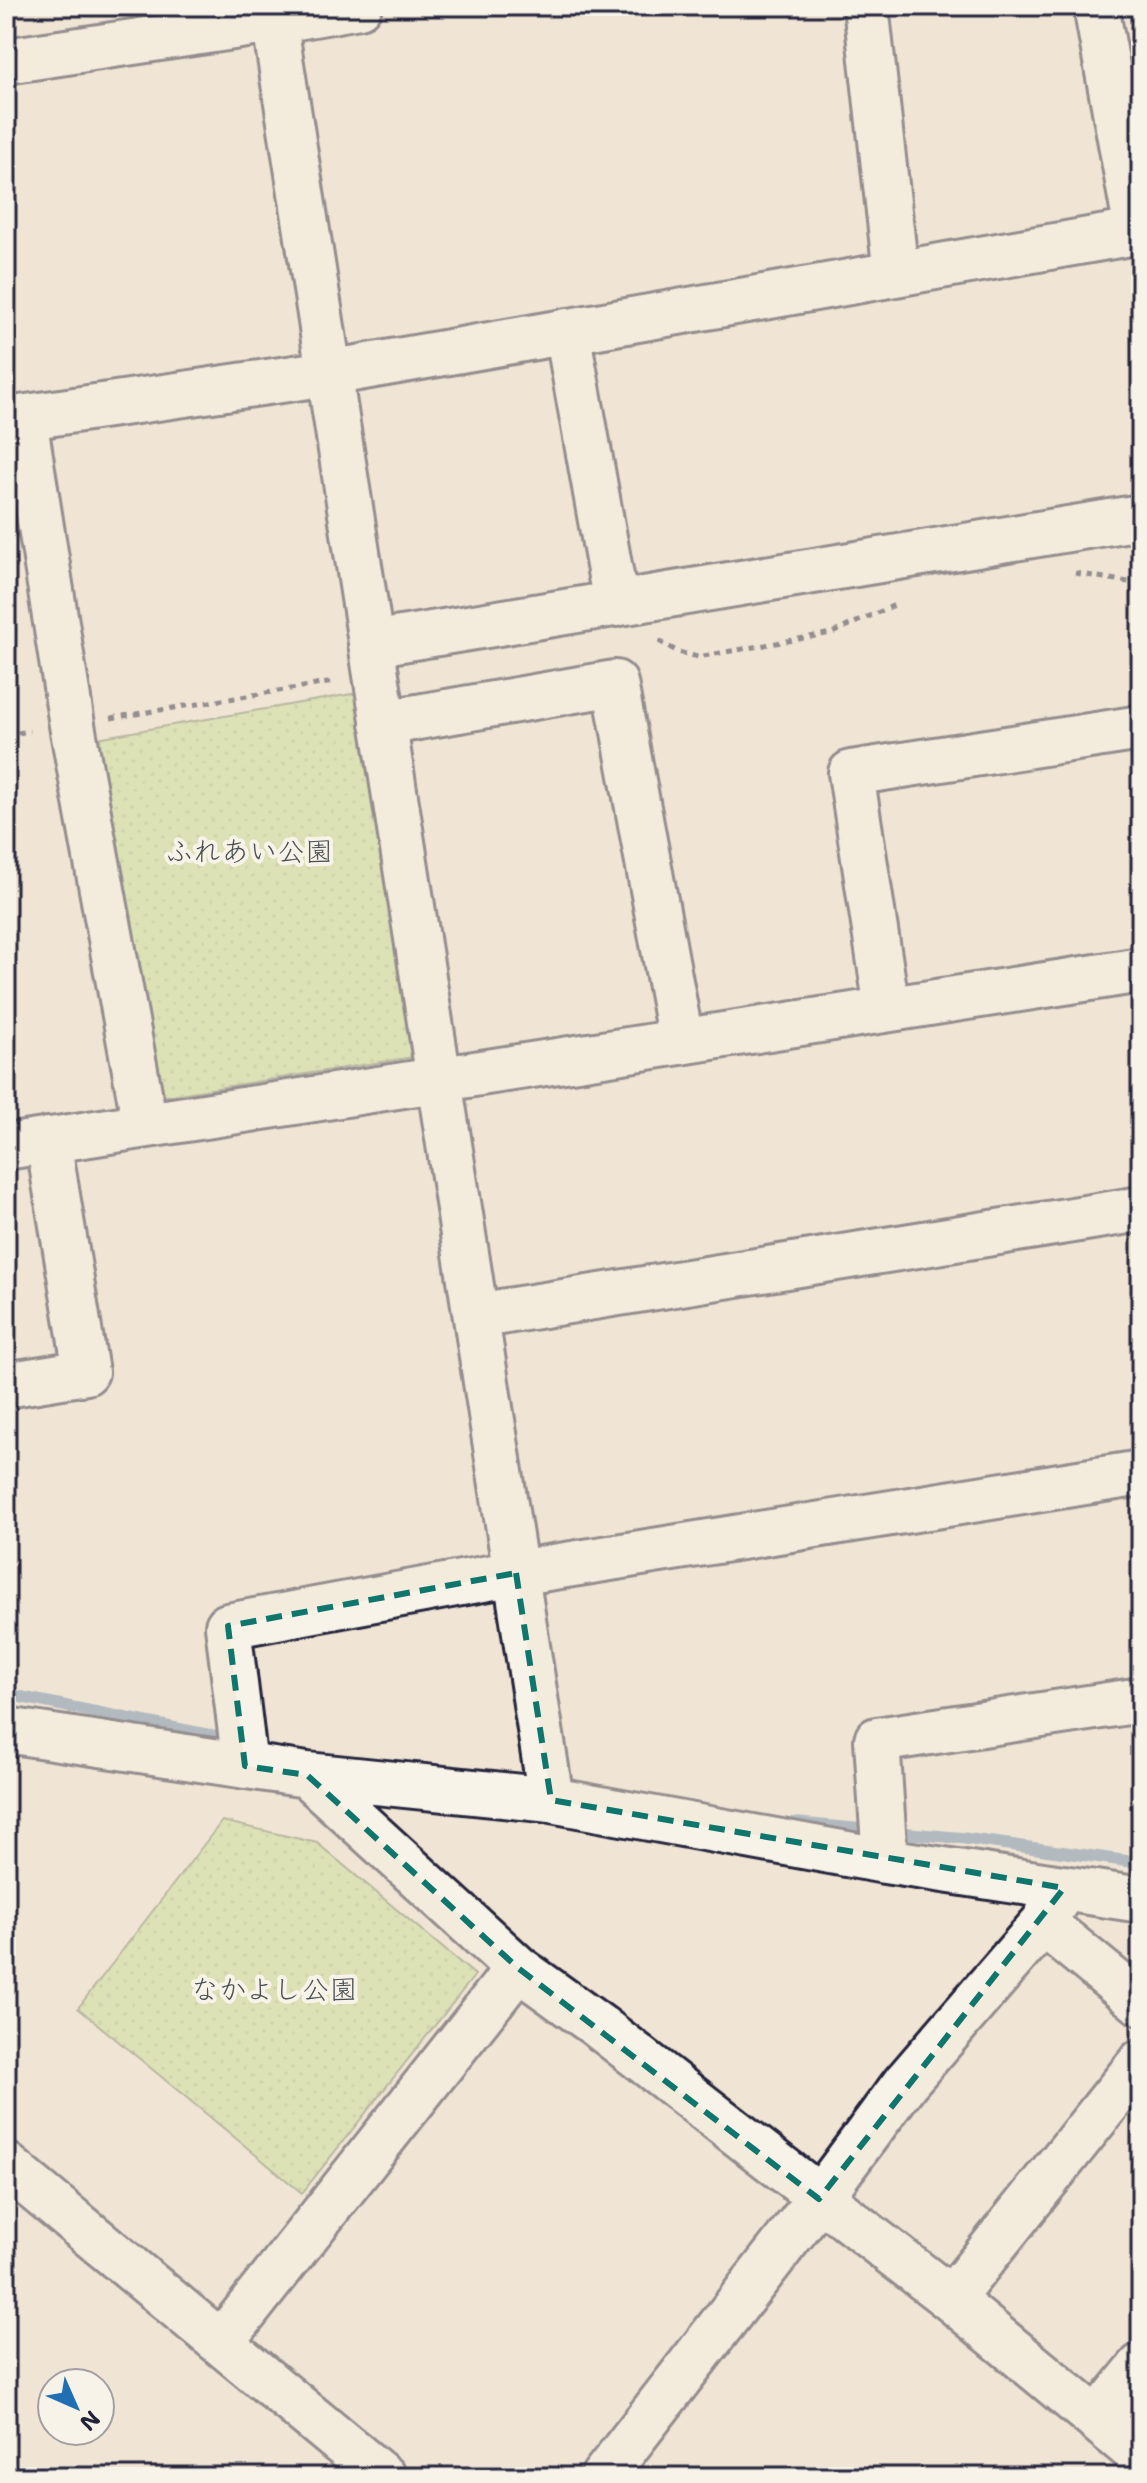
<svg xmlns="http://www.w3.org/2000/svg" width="1147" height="2483" viewBox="0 0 1147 2483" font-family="'Shantell Sans','Klee One',sans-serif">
	<defs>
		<pattern id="park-dots" width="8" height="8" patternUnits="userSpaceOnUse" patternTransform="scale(2)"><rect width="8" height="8" fill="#c4dc92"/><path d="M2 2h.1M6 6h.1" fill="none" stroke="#a8bc7f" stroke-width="1.8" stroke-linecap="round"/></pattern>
	</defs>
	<rect width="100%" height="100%" fill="#f0e5d4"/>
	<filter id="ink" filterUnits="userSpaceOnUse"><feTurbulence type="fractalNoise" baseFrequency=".0125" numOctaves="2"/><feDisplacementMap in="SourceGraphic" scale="16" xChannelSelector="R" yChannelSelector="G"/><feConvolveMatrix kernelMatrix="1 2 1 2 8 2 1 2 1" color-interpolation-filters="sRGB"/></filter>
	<g filter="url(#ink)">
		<path fill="url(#park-dots)" stroke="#737f66" stroke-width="2" d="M358,693L420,1056L160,1097L91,739Z
			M222,1821L317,1843L475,1975L302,2193L78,2008Z"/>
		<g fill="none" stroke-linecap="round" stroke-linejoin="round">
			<path stroke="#6685a8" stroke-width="12" d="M6,1694L234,1740
				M794,1823L961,1838L1141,1863"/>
			<g stroke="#22223b" stroke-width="50">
				<path id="minor" d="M272,6L551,1800
					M866,6L896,274
					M1096,6L1137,231
					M6,61L274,21L359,6
					M567,331L616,604
					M24,418L72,725L145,1125
					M6,420L329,373L1141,231
					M371,644L1141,517
					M383,723L615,683L681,1041
					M887,1009L851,773L1141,728
					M6,1147L1141,970
					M476,1316L1141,1209
					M6,1385L86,1372L48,1140
					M6,1730L307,1775L551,1800L885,1861L1141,1900
					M245,1766L228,1626L516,1573L1141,1473
					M307,1775L518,1968L600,2027L951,2299L1141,2456
					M885,1861L877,1740L1141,1700
					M1043,1923L1141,2003
					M6,2165L383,2477
					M951,2299L1141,2062
					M221,2343L518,1968
					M1097,2420L1141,2366
					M603,2477L819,2199L905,2083L1043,1923L1064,1888"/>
			</g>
			<path stroke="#22223b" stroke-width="5" stroke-dasharray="6 6" stroke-linecap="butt" d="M1075,573L1134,583L1141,581
				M659,641L678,652L698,657L832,633L897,604
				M111,718L334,682
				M6,735L30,731"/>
			<use href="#minor" stroke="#f7f3e8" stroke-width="44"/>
		</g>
	</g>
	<path d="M0 0H1147V2483H0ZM516,1573L551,1800L1064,1888L819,2199L518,1968L307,1775L245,1766L228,1626Z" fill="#f0e5d4" fill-opacity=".55" fill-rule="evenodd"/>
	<path fill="none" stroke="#0f766e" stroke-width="6" stroke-dasharray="16 10" stroke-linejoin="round" d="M516,1573L551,1800L1064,1888L819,2199L518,1968L307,1775L245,1766L228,1626Z"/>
	<g text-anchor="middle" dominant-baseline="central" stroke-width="8" stroke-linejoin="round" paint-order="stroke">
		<g font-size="28" fill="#4a5051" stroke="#f7f3e8">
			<text x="249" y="851">ふれあい公園</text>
			<text x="274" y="1989">なかよし公園</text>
		</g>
	</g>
	<rect width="1147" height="2483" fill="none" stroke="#f7f3e8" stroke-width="32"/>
	<rect x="16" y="16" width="1115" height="2451" fill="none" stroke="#22223b" stroke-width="3" filter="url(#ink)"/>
	<g transform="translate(76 2407) rotate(135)"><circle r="38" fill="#f7f3e8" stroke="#a29fa3" stroke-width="2"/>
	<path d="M0-6L14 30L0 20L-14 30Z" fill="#1f6fb2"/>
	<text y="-12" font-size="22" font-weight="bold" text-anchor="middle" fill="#22223b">N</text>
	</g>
</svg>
